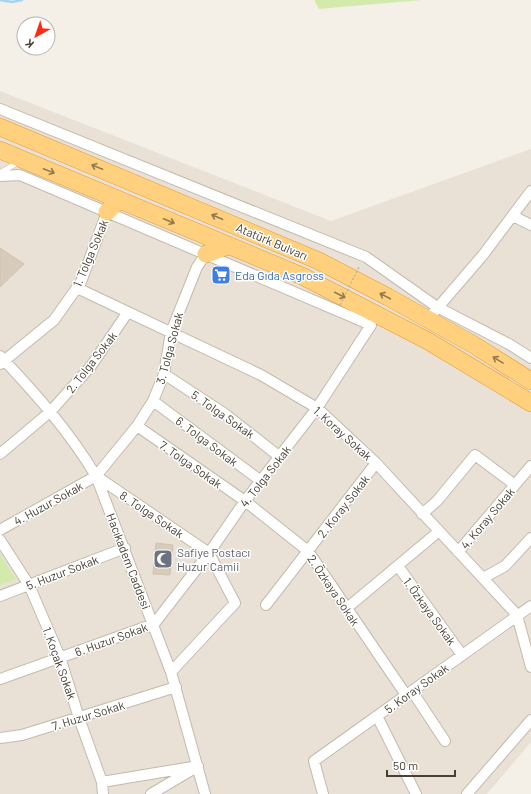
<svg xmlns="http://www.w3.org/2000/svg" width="531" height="794" viewBox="0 0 531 794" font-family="Barlow,sans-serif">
	<rect width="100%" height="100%" fill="#f4f0e7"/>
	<path fill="#e9e1d5" d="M0,91L331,221L531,149V742L487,794H0Z"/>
	<path fill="#d2ebad" d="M314,0H422L319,9Z
		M0,554L16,579L0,585Z"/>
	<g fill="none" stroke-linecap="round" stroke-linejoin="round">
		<path stroke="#a0d6f4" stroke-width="2.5" d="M0,0L12,2L22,0"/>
	</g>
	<path fill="#d7cbbc" stroke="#d2c2ae" d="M0,248L24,264L0,287Z
		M156,543L173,545L170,575L153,574Z"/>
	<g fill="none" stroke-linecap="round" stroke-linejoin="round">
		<g stroke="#c3baac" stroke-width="6">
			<path id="service" d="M0,173L20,161"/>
		</g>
		<g stroke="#c3baac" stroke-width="12">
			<path id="minor" d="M0,109L366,257L437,307L509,344L531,358
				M0,176L20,175L371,325L317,408L245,501L209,553L154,624L0,679
				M513,216L531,225
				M77,288L261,375L317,408L376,463L517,615L531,667
				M434,312L483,255L531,191
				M0,356C36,394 69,431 96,476L171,672L205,794
				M0,364L54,320L81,282L107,212
				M164,374L225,414L280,457
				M153,401L261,481
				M137,426L245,501L308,551L406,695
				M0,454L51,411L91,366L128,312
				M96,476L209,553L235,603L171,672
				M422,514L437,501L475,455L515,485
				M0,530L96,476L137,426L153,401L164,374L171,332L197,267L206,254
				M0,540L29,585L60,657L79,718L102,782L103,794
				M458,552L531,466
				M398,566L462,655
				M483,578L505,566L531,538
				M0,596L125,548
				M266,605L376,463
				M347,608L438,532
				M412,691L445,741
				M377,716L416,794
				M0,738L22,735L176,687
				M102,782L198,766
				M151,794L195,768
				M323,794L314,761L531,606
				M467,794L531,720"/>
		</g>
		<g stroke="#e59a30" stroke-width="18">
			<path id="trunk" d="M0,127L319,261L388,297L474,345L531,381
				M0,150L302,276L428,341L531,403
				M107,212L119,200
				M206,254L228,246"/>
		</g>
		<use href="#service" stroke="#fff" stroke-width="5"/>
		<use href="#minor" stroke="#fff" stroke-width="10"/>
		<use href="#trunk" stroke="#ffd07e" stroke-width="17"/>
		<path stroke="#c3b299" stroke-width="1.5" stroke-dasharray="2 2" stroke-linecap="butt" d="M340,305L359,267"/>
	</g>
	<defs><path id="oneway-shaft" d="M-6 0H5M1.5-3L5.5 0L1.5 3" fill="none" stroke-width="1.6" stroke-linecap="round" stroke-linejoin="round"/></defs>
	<g stroke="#917a52">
		<use href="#oneway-shaft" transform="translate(97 167) rotate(-158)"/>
		<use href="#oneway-shaft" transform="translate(49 171) rotate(22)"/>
		<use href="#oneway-shaft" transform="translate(217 217) rotate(-157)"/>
		<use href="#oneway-shaft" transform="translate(169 221) rotate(23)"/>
		<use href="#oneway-shaft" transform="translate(340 295) rotate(27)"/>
		<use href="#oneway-shaft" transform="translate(385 296) rotate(-152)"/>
		<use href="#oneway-shaft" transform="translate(498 360) rotate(-148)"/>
	</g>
	<defs>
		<g id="supermarket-square" transform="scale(1)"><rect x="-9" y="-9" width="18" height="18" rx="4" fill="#3f7fe0" stroke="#fff"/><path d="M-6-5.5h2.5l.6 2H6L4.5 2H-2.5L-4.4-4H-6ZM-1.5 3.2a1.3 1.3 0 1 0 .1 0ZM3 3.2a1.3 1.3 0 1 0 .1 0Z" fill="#fff"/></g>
		<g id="mosque-square" transform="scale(1)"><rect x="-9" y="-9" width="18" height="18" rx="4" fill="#6b7280" stroke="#fff"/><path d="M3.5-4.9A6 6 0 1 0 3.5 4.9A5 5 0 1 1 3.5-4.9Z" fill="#fff"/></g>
	</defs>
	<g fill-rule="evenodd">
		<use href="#supermarket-square" x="221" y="275"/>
		<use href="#mosque-square" x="163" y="559"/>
	</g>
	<g text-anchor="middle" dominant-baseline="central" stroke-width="3" stroke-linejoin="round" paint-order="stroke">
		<g font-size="12" fill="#484035" stroke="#fff">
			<text transform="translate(272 241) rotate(23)">Atatürk Bulvarı</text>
			<text transform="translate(90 253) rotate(-67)">1. Tolga Sokak</text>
			<text transform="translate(169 348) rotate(-75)">3. Tolga Sokak</text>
			<text transform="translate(91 362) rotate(-52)">2. Tolga Sokak</text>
			<text transform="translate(223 414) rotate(35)">5. Tolga Sokak</text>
			<text transform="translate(343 433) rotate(42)">1. Koray Sokak</text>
			<text transform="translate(207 441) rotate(37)">6. Tolga Sokak</text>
			<text transform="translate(191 464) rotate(35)">7. Tolga Sokak</text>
			<text transform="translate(265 476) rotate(-52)">4. Tolga Sokak</text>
			<text transform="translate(48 503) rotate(-29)">4. Huzur Sokak</text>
			<text transform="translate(343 506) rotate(-52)">2. Koray Sokak</text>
			<text transform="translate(152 514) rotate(34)">8. Tolga Sokak</text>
			<text transform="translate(487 518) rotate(-50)">4. Koray Sokak</text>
			<text transform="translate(129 561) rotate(69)">Hacıkadem Caddesi</text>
			<text transform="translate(62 572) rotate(-21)">5. Huzur Sokak</text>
			<text transform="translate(334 590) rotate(56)">2. Özkaya Sokak</text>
			<text transform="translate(430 611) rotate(54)">1. Özkaya Sokak</text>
			<text transform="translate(111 639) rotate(-20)">6. Huzur Sokak</text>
			<text transform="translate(60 663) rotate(70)">1. Koçak Sokak</text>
			<text transform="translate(416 688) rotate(-36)">5. Koray Sokak</text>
			<text transform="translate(88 715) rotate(-17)">7. Huzur Sokak</text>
		</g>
		<g font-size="12" fill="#366cbe" stroke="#fff" text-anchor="start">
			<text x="235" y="275">Eda Gıda Asgross</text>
		</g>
		<g font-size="12" fill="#5b616d" stroke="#fff" text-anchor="start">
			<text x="177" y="552">Safiye Postacı<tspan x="177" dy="14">Huzur Camii</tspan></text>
		</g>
	</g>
	<g transform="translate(36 36) rotate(220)"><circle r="19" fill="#ffffff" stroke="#b6b3ae"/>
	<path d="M0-3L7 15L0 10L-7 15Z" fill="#ff2b13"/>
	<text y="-6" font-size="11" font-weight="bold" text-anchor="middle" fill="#484035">K</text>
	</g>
	<path d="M387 770v6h68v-6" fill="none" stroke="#484035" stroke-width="2"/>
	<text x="393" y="770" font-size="12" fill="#484035" stroke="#ffffff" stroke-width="3" paint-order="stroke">50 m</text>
</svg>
